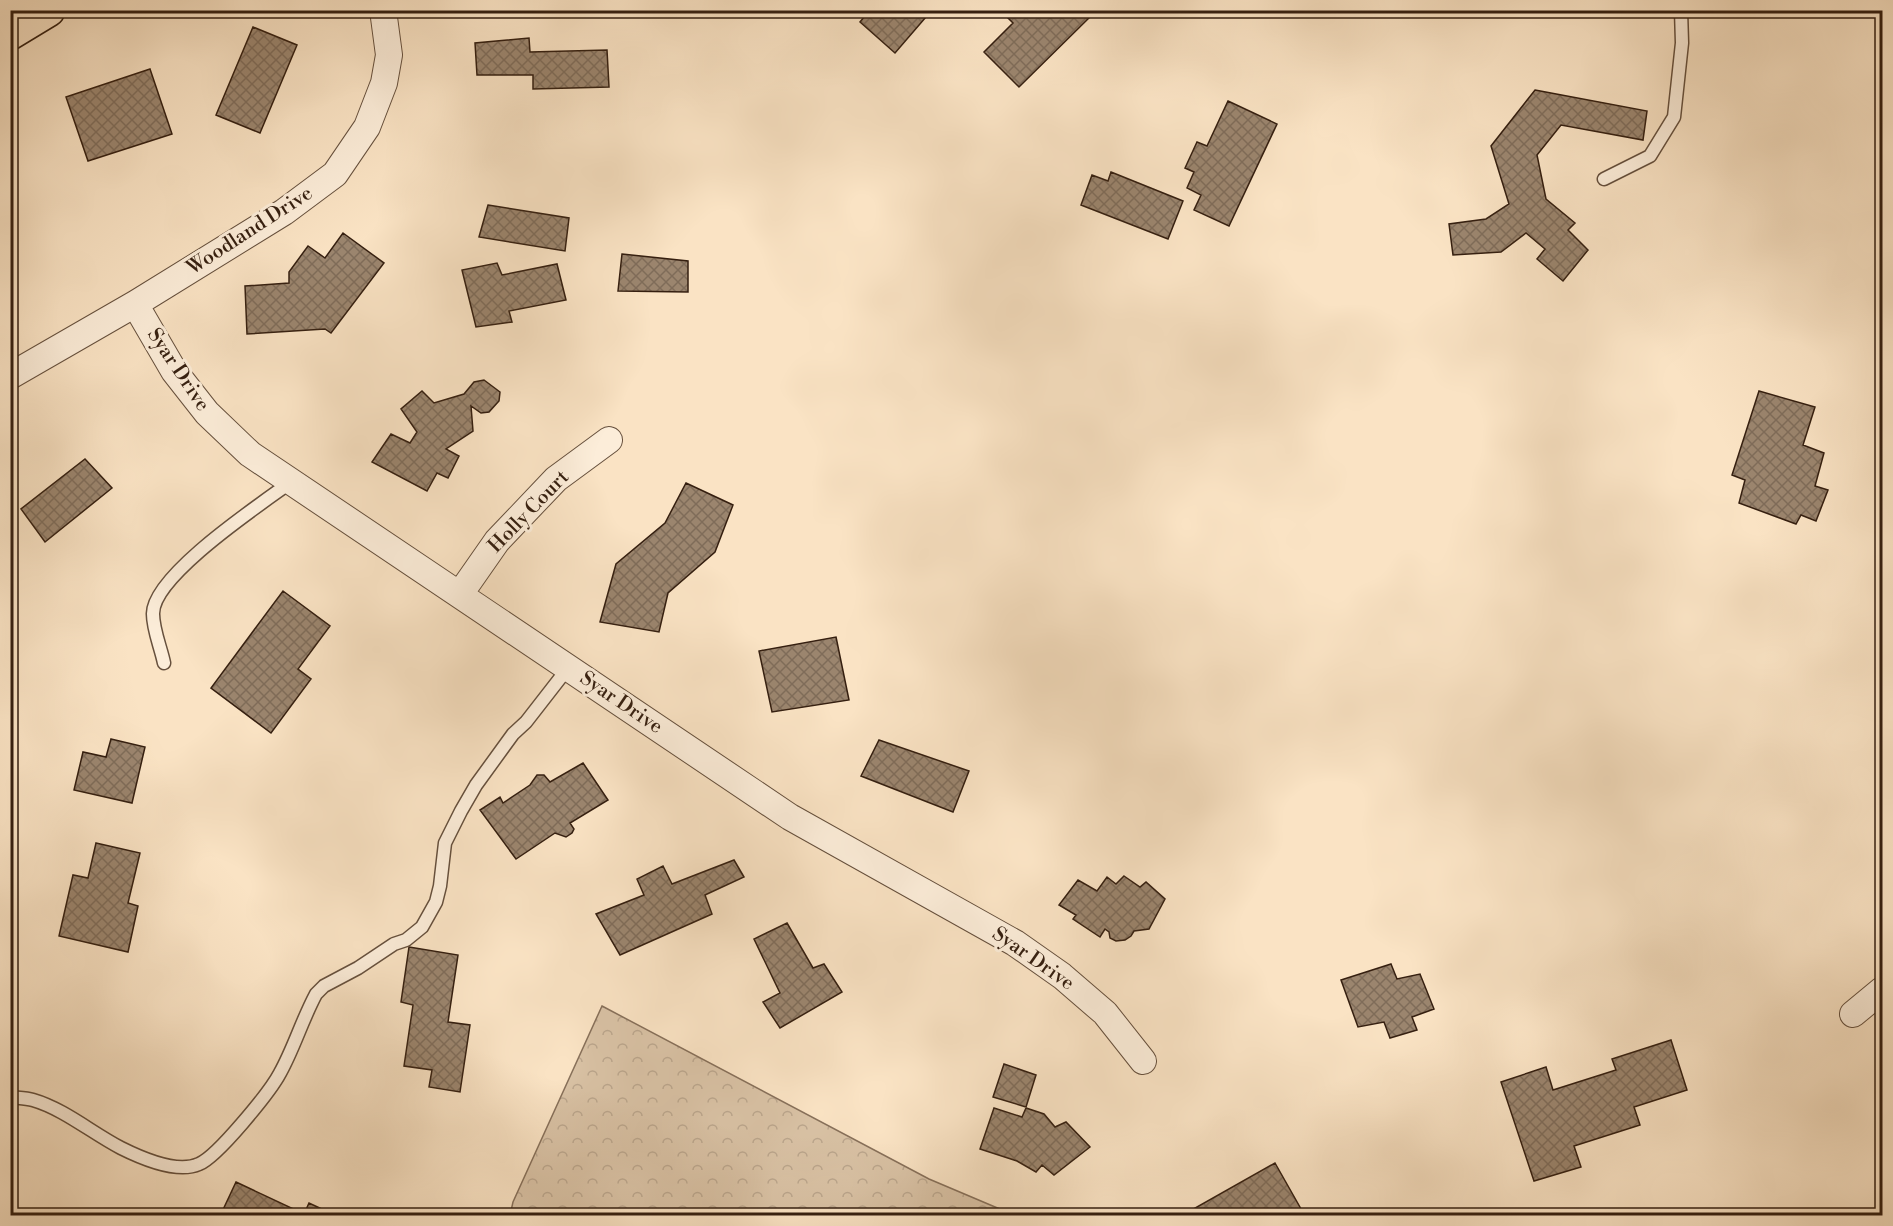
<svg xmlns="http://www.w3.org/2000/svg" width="1893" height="1226" viewBox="0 0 1893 1226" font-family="'Libre Bodoni',serif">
	<defs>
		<pattern id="forest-crowns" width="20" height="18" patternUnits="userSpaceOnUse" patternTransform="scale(1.5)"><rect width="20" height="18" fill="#d9c2a5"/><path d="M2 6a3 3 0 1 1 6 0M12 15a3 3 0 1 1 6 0" fill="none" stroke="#bba68d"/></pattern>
		<pattern id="building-cross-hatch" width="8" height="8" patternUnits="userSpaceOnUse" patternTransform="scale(1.5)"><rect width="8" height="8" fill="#9b856e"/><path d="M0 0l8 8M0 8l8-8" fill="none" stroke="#7f6c59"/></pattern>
	</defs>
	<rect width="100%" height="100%" fill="#fae3c4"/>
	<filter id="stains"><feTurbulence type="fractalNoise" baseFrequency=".00333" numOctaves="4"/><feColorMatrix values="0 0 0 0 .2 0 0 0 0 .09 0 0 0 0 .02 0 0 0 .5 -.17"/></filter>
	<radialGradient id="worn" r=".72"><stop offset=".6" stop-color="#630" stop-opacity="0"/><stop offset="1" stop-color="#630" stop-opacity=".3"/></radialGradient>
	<path fill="url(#forest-crowns)" stroke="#87705a" stroke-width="1.5" d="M602,1006L929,1179L1014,1215H510L513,1202Z"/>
	<path fill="url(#building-cross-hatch)" stroke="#351f10" stroke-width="1.5" d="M870,10H932L895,53L860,22Z
		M1010,10H1086L1091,16L1019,87L984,52L1013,23L1005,15Z
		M253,27L297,45L260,133L216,115Z
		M529,38L530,52L607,50L609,87L533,89V75H477L475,43Z
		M150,69L172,134L88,161L66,97Z
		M1535,90L1647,111L1643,140L1561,125L1537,155L1546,199L1575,223L1568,230L1588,250L1563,281L1537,259L1545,249L1526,233L1501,252L1453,255L1449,224L1486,219L1509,204L1491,146Z
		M1228,101L1277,124L1229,226L1194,210L1201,195L1187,188L1194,172L1185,168L1197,142L1207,146Z
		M1111,172L1183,201L1168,239L1081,205L1092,175L1108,181Z
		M488,205L569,218L565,251L479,237Z
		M343,233L384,263L331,333L325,329L247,334L245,286L289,283V272L308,246L325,258Z
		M622,254L688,261V292L618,291Z
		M497,263L502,275L557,264L566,300L509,311L512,322L476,327L462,270Z
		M484,380L500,392L499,401L489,412L481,413L471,406L473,431L446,449L459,456L448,478L437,473L427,491L372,462L391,434L410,443L417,432L401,409L422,391L434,403L464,394L474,382Z
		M1759,391L1815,407L1803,445L1824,453L1815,486L1828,490L1816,521L1801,515L1796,524L1739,503L1745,480L1732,475Z
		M85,459L112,488L45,542L21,509Z
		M686,483L733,505L715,552L668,593L659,632L600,622L616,564L665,523Z
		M283,591L330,626L298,669L311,679L271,733L211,688Z
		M836,637L849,700L772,712L759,651Z
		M111,739L145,747L132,803L74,790L83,752L106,757Z
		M879,740L969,771L953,812L861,776Z
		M583,763L608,800L570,823L574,829L572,833L566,837L555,833L516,859L480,810L500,797L503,803L530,785L537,775H544L550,782Z
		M96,843L140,853L128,903L138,906L128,952L59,936L73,875L88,878Z
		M734,860L744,877L705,895L712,914L620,955L596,914L644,895L637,879L663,866L672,884Z
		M1124,876L1140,887L1146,882L1165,899L1149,929L1134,931L1131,936L1125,940L1116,941L1110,938L1109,932L1105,929L1100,937L1073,919L1076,915L1059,905L1078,880L1097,891L1107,877L1116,884Z
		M787,923L813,968L824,964L842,992L780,1028L763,1002L780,993L754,939Z
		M409,947L458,955L448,1022L470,1025L460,1092L429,1087L432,1070L404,1066L413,1005L401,1002Z
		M1391,964L1397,979L1420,974L1434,1009L1412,1017L1417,1030L1390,1038L1384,1022L1358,1027L1341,980Z
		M1671,1040L1687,1090L1634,1107L1640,1125L1574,1146L1581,1167L1534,1181L1501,1082L1546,1067L1553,1090L1616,1070L1612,1059Z
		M1004,1064L1036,1075L1026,1107L993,1097Z
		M994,1108L1022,1117L1026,1108L1044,1114L1055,1127L1066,1122L1090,1147L1054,1175L1042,1165L1036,1172L1017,1161L980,1149Z
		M1275,1163L1305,1216H1181Z
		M236,1182L304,1214L309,1203L326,1211L324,1216H224L221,1214Z"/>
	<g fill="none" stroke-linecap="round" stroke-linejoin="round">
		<g stroke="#66503d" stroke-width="15">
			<path id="lane" d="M1604,179L1650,156L1674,117L1682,43L1681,10
				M164,663C161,648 153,630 153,614C152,576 261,504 291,482
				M10,1097C18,1098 26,1098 33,1100C64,1109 92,1133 121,1148C141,1158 177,1174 199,1164C217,1157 270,1092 280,1073C294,1048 302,1020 316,994L324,986L358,968L394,944L406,940L422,927L436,902L440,886L445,843L461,811L476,785L513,734L526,722L568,668"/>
		</g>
		<g stroke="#66503d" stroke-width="28">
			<path id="street" d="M135,304L174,371L207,413L250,454L790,817L1015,943L1062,976L1105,1013L1143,1061
				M10,376L135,304L284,212L335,174L367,127L384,83L389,55L383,10
				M460,594L497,541L556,479L609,440
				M1853,1014L1882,990"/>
		</g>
		<g stroke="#351f10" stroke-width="36">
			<path id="primary" d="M10,33L48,10"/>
		</g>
		<use href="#lane" stroke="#fcedd9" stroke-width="12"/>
		<use href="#street" stroke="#fcedd9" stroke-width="26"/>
		<use href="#primary" stroke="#fae3c4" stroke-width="33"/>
	</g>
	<g text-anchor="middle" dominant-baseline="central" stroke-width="6" stroke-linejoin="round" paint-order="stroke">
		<g font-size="20" fill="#351f10" stroke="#fcedd9">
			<text transform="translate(250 231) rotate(-33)">Woodland Drive</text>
			<text transform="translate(178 370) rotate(56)">Syar Drive</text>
			<text transform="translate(529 512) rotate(-46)">Holly Court</text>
			<text transform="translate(621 703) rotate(34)">Syar Drive</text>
			<text transform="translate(1033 959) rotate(35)">Syar Drive</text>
		</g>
	</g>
	<rect width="1893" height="1226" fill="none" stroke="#fae3c4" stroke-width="36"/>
	<rect x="12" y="12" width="1869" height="1202" fill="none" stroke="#351f10" stroke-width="3"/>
	<rect x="18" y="18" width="1857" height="1190" fill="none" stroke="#351f10" stroke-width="1.5"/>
	<rect width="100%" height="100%" filter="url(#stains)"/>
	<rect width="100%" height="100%" fill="url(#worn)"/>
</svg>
